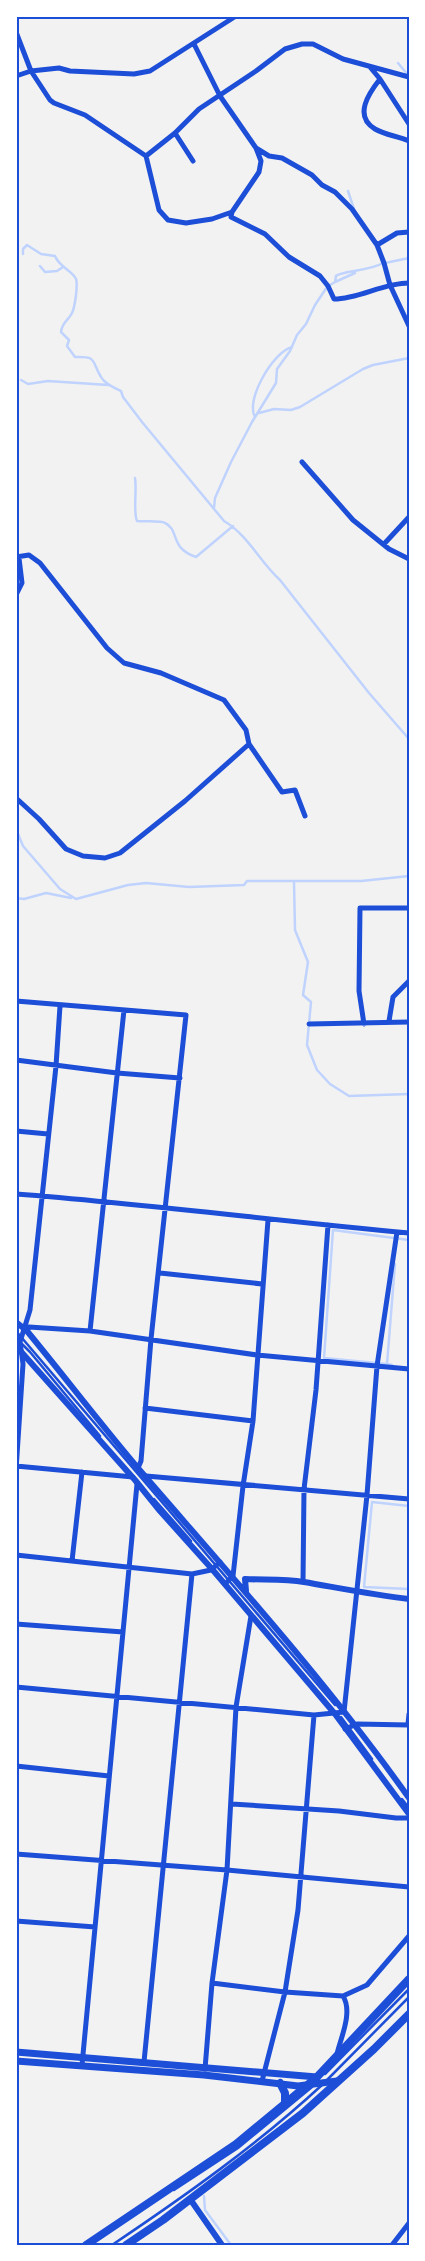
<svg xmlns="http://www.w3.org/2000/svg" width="425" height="2261" viewBox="0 0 425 2261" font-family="'Zilla Slab',serif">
	<rect width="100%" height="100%" fill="#f2f2f2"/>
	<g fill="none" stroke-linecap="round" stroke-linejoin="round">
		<path stroke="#bfd3fe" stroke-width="2.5" d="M398,63L408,75
			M348,191L354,209
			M23,254V249L27,245L41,254L55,256C59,267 73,271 76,279C78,285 75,307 72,313C68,321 62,322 61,332L69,340L67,346L75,357C98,356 91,361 101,377C105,384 113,387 121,391L123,397L142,422L224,521C248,535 260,562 280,580L369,693L409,739
			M385,263L409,258
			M40,266L45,272L57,271L63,267
			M335,282L355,273
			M330,285L335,282L336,276C341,271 370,271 383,263L382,262
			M16,379H18
			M21,380L28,384L48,381L108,385
			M259,413L274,409L291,410L300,407L363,369L373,365L409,358
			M255,417C245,400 273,352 292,347
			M135,478C137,490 133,513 137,521C144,522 160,520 165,523C180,530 169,548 196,557L233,526
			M214,508L215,498L231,462L252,422L276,383L277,369L290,351L297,335L306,324L315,305L327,287
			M16,829L23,846L60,889L76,899L128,885L146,883L189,887L244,885L247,881H361L409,876
			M294,882L295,930L308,962L303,995L311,1002L307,1045L317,1070L330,1084L349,1096L409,1094
			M16,898L24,899L46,893L71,898
			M387,1364L324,1358L333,1230L409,1240
			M392,1365L387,1364L395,1264
			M409,1506L372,1502L364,1587L409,1589
			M204,2196L205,2210L231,2245
			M407,2245L409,2243"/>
		<path stroke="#1d4ed8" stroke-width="2.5" d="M16,1331L335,1705
			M16,1338L30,1352L100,1436
			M154,1499L191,1541
			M341,1717L372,1759
			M402,1799L409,1808
			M325,2074L409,1989
			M326,2081L409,1997
			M174,2190L238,2148L312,2087
			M112,2245C185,2196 257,2145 322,2085"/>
		<path stroke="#1d4ed8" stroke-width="5" d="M16,32L31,71L50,100L54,103L85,115L146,156L159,210L168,220L186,223L212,219L232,212L259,172L261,161L256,148L220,96L194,44
			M370,67L380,79L409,124
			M16,76L31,71L59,68L70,71L134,74L150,71L236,16
			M380,79C369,93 353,116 375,129C385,135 398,136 409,141
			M175,133L193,161
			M256,148L269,156L282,158L312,175L322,185L335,192L352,209L377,245L384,263L390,285L409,326
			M146,156L175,133L199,109L256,71L285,49L302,44H313L343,59L409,77
			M232,212L231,217L265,234L289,257L320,276L328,286L334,299C359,299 383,283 409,283
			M377,245L397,233L409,232
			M302,462L353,520L389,549L409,559
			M384,544L409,517
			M16,557L29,555L40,563L107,648L124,663L161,673L224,700L246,730L249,744L185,801L120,853L105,858L83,856L66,849L39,819L16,798
			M16,595L22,583L19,558
			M249,744L282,792L295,790L305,816
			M16,1001L186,1015L151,1339L141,1461L138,1468
			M389,1021L393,997L409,981
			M309,1024L409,1022
			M364,1024L359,991L360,908H409
			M16,1060L117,1073L180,1078
			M16,1131L48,1134
			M16,1194C147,1204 278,1221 409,1233
			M160,1273L262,1284
			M27,1331L29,1327L90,1331L257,1355L409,1369
			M90,1331L124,1010
			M145,1408L253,1421
			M16,1466L133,1477
			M16,1470L23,1364L20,1342L30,1310L56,1066L60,1006
			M146,1476L409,1499
			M16,1555L192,1574L211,1570L220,1562
			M72,1561L82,1472
			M303,1582L304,1489L316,1390L328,1225
			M225,1584L233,1576L243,1486L253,1421L268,1220
			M16,1624L123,1632
			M16,1687L314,1715L344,1712L367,1495L377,1366L397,1232
			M408,1724L409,1714
			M345,1729L357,1724L409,1725
			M16,1766L109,1776
			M232,1804L339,1811L396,1818H409
			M16,1854L227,1870L409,1887
			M16,1921L95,1927
			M212,1983L285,1992L343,1996L367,1985L409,1936
			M337,2054C341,2037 353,2012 343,1996
			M144,2062L192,1574
			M82,2065L137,1484
			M205,2069L212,1983L227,1870L236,1707L251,1616
			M262,2081L285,1992L298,1910L314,1715
			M392,2245L409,2223"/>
		<path stroke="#1d4ed8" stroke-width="6" d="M16,1322L27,1331C64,1376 99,1422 137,1467C230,1575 326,1681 409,1798
			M16,1346L135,1480L160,1511L212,1569L335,1714L409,1814
			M246,1591L245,1579C265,1580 285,1579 304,1582C339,1588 374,1595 409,1599
			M190,2199L222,2245"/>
		<path stroke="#1d4ed8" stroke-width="7" d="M16,2052L317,2077
			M16,2061L204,2075L298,2086L337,2081"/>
		<path stroke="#1d4ed8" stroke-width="8" d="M280,2083L285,2093V2103
			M86,2245L236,2144L317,2077L409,1979
			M126,2245L163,2220L303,2113L374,2049L409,2014"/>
	</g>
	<rect width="425" height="2261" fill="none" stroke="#ffffff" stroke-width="35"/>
	<rect x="18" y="18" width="390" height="2226" fill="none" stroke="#1d4ed8" stroke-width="2"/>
</svg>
